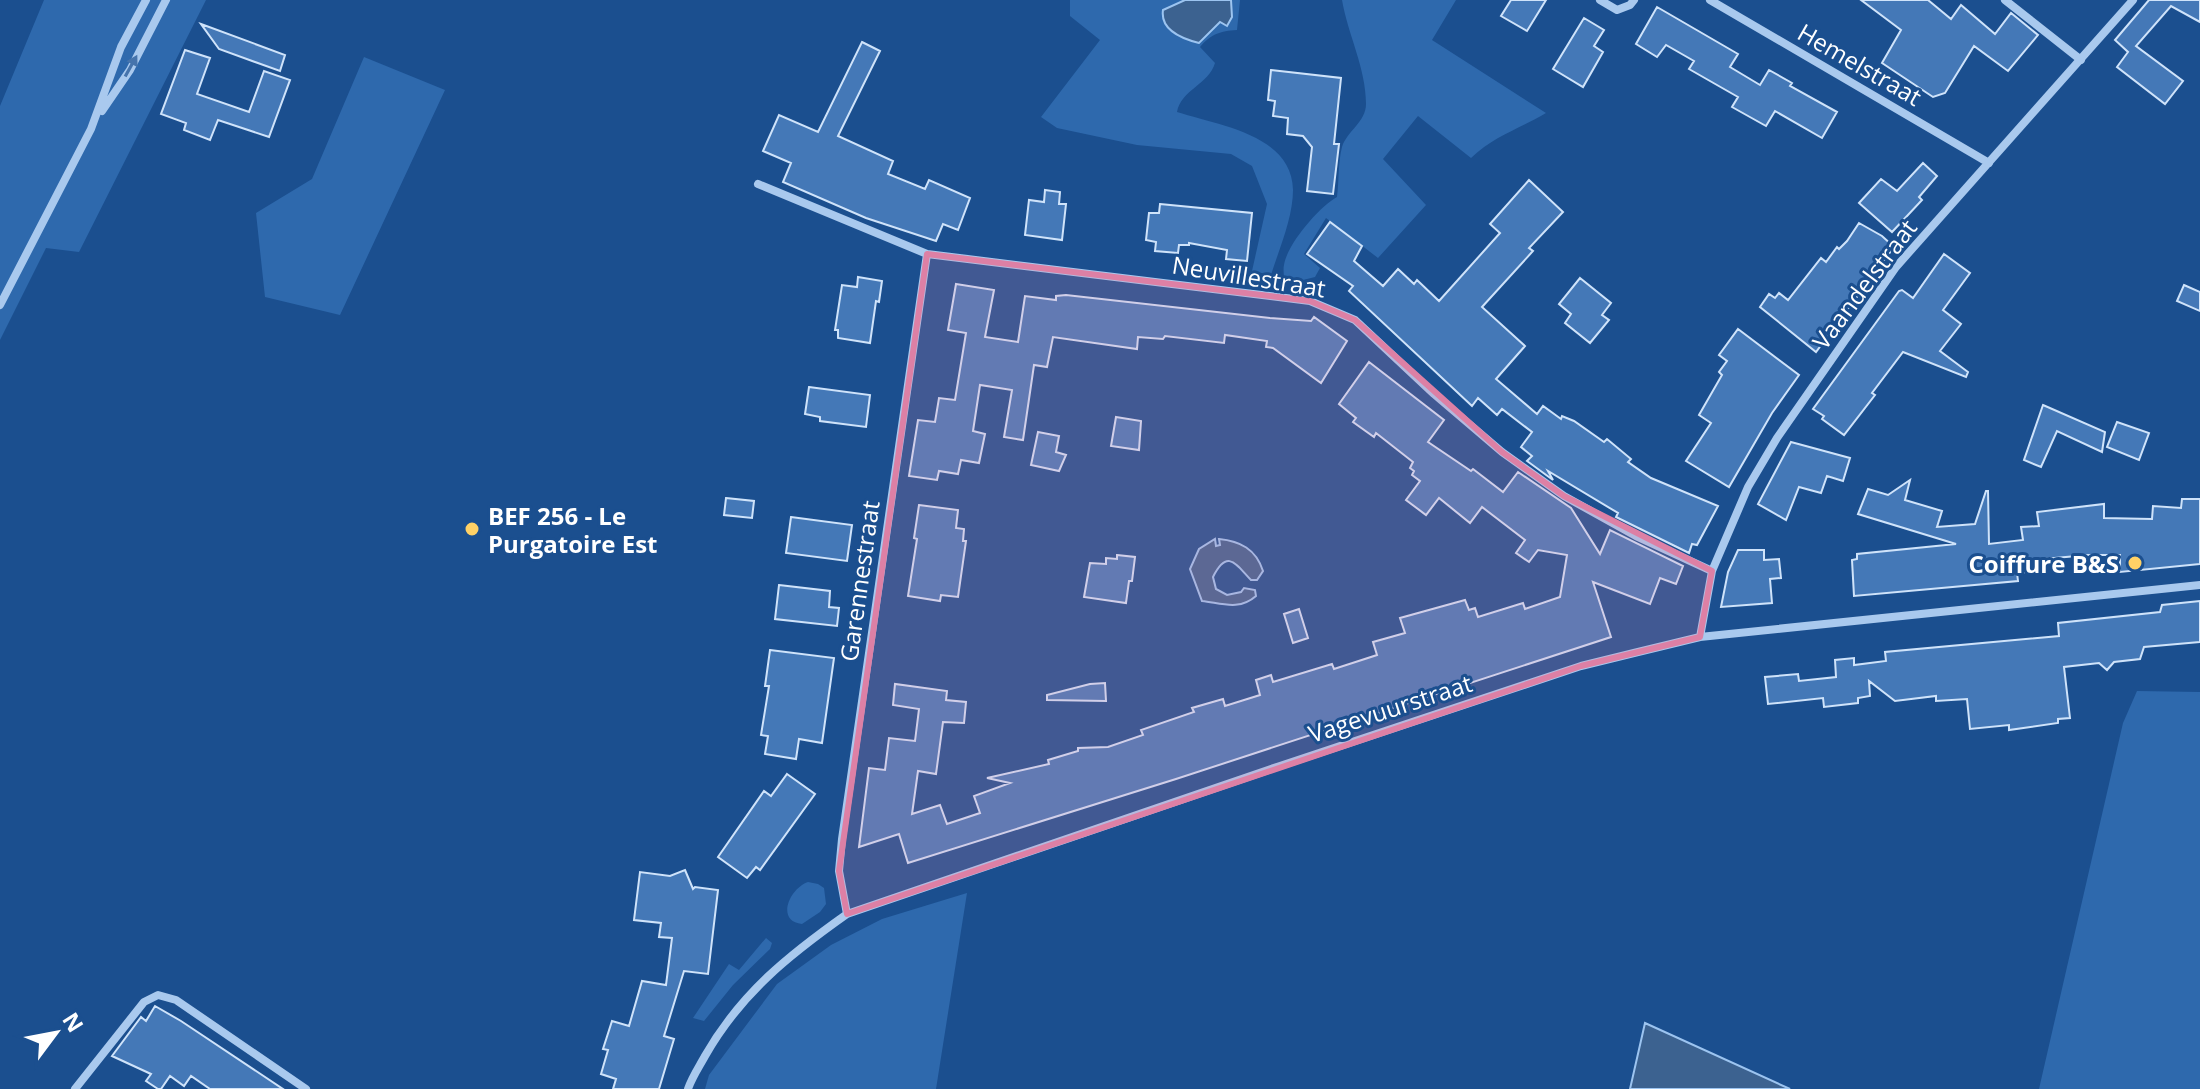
<svg xmlns="http://www.w3.org/2000/svg" width="2200" height="1089" viewBox="0 0 2200 1089" font-family="'Open Sans',sans-serif">
	<rect width="100%" height="100%" fill="#1b4f8f"/>
	<path fill="#2e69ad" d="M44,0H206L79,252L46,248L0,340V106Z
		M1070,0H1240L1237,30C1220,31 1211,34 1200,47L1215,63C1209,84 1181,90 1177,112C1217,125 1292,134 1293,190C1293,218 1279,249 1271,275L1252,271L1267,204L1252,166L1231,154L1137,145L1057,128L1041,117L1100,40L1070,16Z
		M1342,0H1456L1432,40L1546,113C1519,129 1494,136 1471,158L1418,116L1383,159L1426,205L1378,258L1326,218L1304,254L1320,268L1315,277L1291,283L1284,278C1284,274 1283,269 1284,265C1287,244 1320,206 1337,197C1339,181 1338,162 1342,147C1347,131 1366,122 1366,104C1366,68 1348,35 1342,0Z
		M364,57L445,90L340,315L265,297L256,213L312,179Z
		M2137,691L2200,692V1089H2039L2123,723Z
		M808,882L818,884L824,888L826,904L820,912L802,924C775,921 790,888 808,882Z
		M967,893L936,1089H705L709,1075L777,984L831,945L882,919Z
		M766,938L772,943L770,949L733,985L704,1021L693,1018L729,964L739,970Z"/>
	<path fill="#3c6290" stroke="#9cc4f0" stroke-width="2" d="M1185,0H1231L1232,17L1227,26L1220,22L1199,43C1183,39 1160,30 1163,10Z
		M1215,539L1216,546L1220,545L1219,539C1240,541 1256,549 1263,571L1257,580H1251C1237,566 1228,547 1213,577L1216,589L1227,595L1241,592L1244,588L1255,590L1256,596C1239,611 1221,603 1202,601L1190,569L1199,549Z
		M1645,1023L1790,1089H1630Z"/>
	<path fill="#4478b7" stroke="#cfe3fa" stroke-width="2" d="M1511,0H1546L1527,31L1501,16Z
		M1861,0H1928L1951,19L1961,5L1995,34L2011,13L2038,35L2008,71L1974,46L1945,93L1933,97L1882,63L1901,30Z
		M2149,0H2200V22L2171,6L2136,46L2183,81L2165,104L2117,67L2128,52L2115,40Z
		M1657,7L1738,54L1730,67L1760,85L1769,70L1792,83L1790,86L1837,112L1822,138L1775,111L1766,126L1732,107L1738,97L1689,69L1694,61L1666,45L1657,57L1636,44Z
		M1584,18L1604,30L1594,46L1603,52L1583,87L1553,69Z
		M201,24L285,55L280,71L219,49Z
		M862,42L880,51L838,136L893,161L888,174L925,189L929,180L970,198L958,230L943,224L936,241L866,218L783,182L791,163L763,151L779,115L818,132Z
		M185,50L210,58L197,94L249,112L264,71L290,80L269,137L218,120L210,140L184,130L186,123L161,114Z
		M1271,70L1341,78L1334,144H1339L1333,194L1307,191L1312,147L1303,136L1287,134L1288,118L1273,116L1275,101L1268,100Z
		M1923,163L1937,176L1919,197L1922,200L1892,232L1859,203L1881,179L1897,191Z
		M1529,180L1563,212L1529,248L1533,251L1482,307L1525,346L1496,379L1537,414L1543,406L1561,419L1562,416L1574,421L1604,442L1607,439L1631,459L1628,462L1651,478L1718,506L1697,545L1692,544L1689,553L1616,517L1618,513L1548,471L1553,480L1527,461L1532,456L1521,447L1532,432L1502,409L1497,415L1478,398L1472,406L1349,291L1353,286L1307,254L1330,222L1362,246L1354,261L1383,286L1398,269L1414,284L1417,280L1439,301L1500,233L1490,224Z
		M1045,190L1060,192L1059,204H1066L1062,240L1025,235L1029,200L1044,202Z
		M1160,204L1252,213L1247,261L1226,259L1227,250L1189,243V245H1179L1178,253L1155,251L1156,242L1146,240L1149,213H1159Z
		M1859,223L1882,236L1894,247L1816,352L1760,307L1769,294L1775,298L1779,293L1788,300L1821,258L1826,262L1837,247L1839,249L1847,241Z
		M1944,254L1970,273L1943,310L1961,324L1940,351L1968,372L1966,377L1903,352L1872,393L1875,395L1844,435L1822,419L1824,416L1813,409L1899,291L1902,290L1913,298Z
		M858,277L882,281L879,302L876,301L870,343L838,338V330H835L842,285L857,287Z
		M1580,278L1611,303L1602,315L1609,320L1590,343L1565,323L1571,314L1559,304Z
		M956,284L994,290L985,337L1018,342L1025,296L1056,300V296L1066,295L1270,318L1311,321L1314,317L1347,341L1321,383L1273,348L1266,347L1267,341L1225,335L1224,343L1165,336L1163,339L1138,337L1137,349L1053,337L1047,367L1034,365L1023,440L1004,437L1012,390L980,385L973,431L985,434L979,463L961,460L958,474L939,471L937,480L909,476L918,420L935,422L939,398L955,400L966,333L948,330Z
		M2184,285L2200,292V311L2177,301Z
		M1738,329L1799,375L1772,413L1729,487L1686,461L1711,423L1699,415L1722,375L1719,372L1727,361L1719,355Z
		M1369,362L1444,420L1428,442L1471,471L1473,469L1503,492L1518,472L1571,508L1600,554L1610,530L1683,566L1676,584L1660,578L1650,604L1593,582L1611,637L1176,779L908,863L899,834L859,847L869,768L885,770L889,738L915,741L919,709L893,705L895,684L947,691L946,700L966,702L964,723L943,722L936,774L918,771L912,814L940,805L947,824L980,813L974,796L1010,783L987,778L1049,764L1048,760L1078,751V748L1108,747L1143,735L1141,730L1194,712L1192,708L1223,699L1225,706L1260,695L1256,680L1271,675L1273,682L1332,664L1334,669L1377,655L1373,642L1405,633L1400,618L1465,600L1469,610L1475,608L1478,617L1523,603L1525,609L1560,597L1567,555L1538,550L1529,562L1516,553L1525,540L1482,507L1470,523L1439,498L1426,515L1406,500L1420,481L1412,475L1414,471L1410,468L1413,462L1376,433L1374,437L1353,422L1356,418L1339,404Z
		M809,387L870,395L866,427L820,421V417L805,414Z
		M2043,405L2105,432L2102,452L2057,431L2041,467L2024,460Z
		M1116,417L1141,421L1139,450L1111,446Z
		M2117,422L2149,433L2139,460L2107,447Z
		M1038,432L1059,436L1056,452L1066,455L1059,471L1031,465Z
		M1791,442L1850,458L1843,481L1827,476L1821,493L1799,487L1786,520L1758,504Z
		M1910,480L1905,500L1942,511L1937,527L1975,524L1986,491H1988L1989,544L2023,540L2021,527L2039,526L2037,512L2104,504V518L2152,519L2153,506L2181,508L2182,499H2200V564L2120,572V555H2088L2033,560L2034,567L2026,568V572L2017,573L2018,581L1854,596L1852,560L1857,559V554L1956,544L1858,514L1868,489L1888,495Z
		M726,498L754,501L752,518L724,515Z
		M919,505L958,510L956,528L964,529L963,541H966L958,597L941,595L940,601L908,596L917,539L914,538Z
		M791,517L852,525L847,561L786,553Z
		M1738,550H1764V560L1779,559L1781,578L1770,579L1772,603L1721,607L1728,572Z
		M1117,555L1135,557L1132,581H1129L1126,603L1084,597L1090,563L1106,564V558L1117,559Z
		M779,585L830,591L829,607L839,608L837,626L775,619Z
		M2200,601V642L2144,647L2140,659L2114,662L2107,670L2099,663L2064,667L2070,718L2058,719V723L2009,730V725L1970,729L1967,699L1936,701V696L1895,701L1869,681L1870,696L1858,698V703L1824,707L1823,698L1768,704L1765,677L1798,674L1799,681L1836,677L1835,660L1854,658V665L1886,661L1885,652L2059,636L2058,623L2160,612L2162,605Z
		M1299,609L1308,638L1293,643L1284,614Z
		M770,650L834,658L822,743L799,739L796,759L765,754L768,736L761,735L769,686H765Z
		M1105,683L1106,701L1047,700V695L1090,684Z
		M787,774L815,794L760,870L756,867L747,878L718,857L764,791L771,796Z
		M685,870L693,889L695,887L718,890L708,974L684,971L664,1036L674,1039L659,1089H613L616,1079L601,1074L608,1050L603,1049L612,1021L629,1026L642,981L666,985L672,938L659,937L661,923L634,920L640,872L670,876Z
		M155,1006L181,1021L283,1089H210L191,1076L184,1086L170,1076L161,1089H158L146,1081L151,1074L112,1056L141,1017L146,1021Z"/>
	<g fill="none" stroke-linecap="round" stroke-linejoin="round">
		<path stroke="#a9c9ee" stroke-width="8" d="M1600,0L1617,10L1630,5L1634,0
			M1710,0L1989,163
			M2005,0L2081,60
			M102,111L130,70L166,0
			M758,184L927,254L1310,301L1355,320L1434,394L1502,452L1564,496L1636,536L1712,571
			M0,305L91,129L121,47L146,0
			M1700,637L1712,571L1748,487L1777,438L1896,267L2133,0
			M847,914L839,871L842,839L927,254
			M75,1089L144,1002L158,995L176,1000L306,1089
			M688,1089C692,1077 699,1067 705,1056C741,993 789,955 847,914L1271,769L1581,666L1638,652L1700,637L2200,585"/>
	</g>
	<defs><path id="oneway-solid" d="M-6-.8H1V-3.2L6.5 0L1 3.2V.8H-6Z" transform="scale(2)"/></defs>
	<use fill="#4674ac" href="#oneway-solid" transform="translate(131 66) rotate(-61)"/>
	<path fill="#dd80a5" fill-opacity="0.2" stroke="#dd80a5" stroke-width="6" stroke-linejoin="round" d="M927,254L1310,301L1355,320L1502,452L1564,496L1712,571L1700,637L1581,666L847,914L839,871Z"/>
	<g fill="#ffd166" stroke="#1b4f8f" stroke-width="3">
		<circle cx="472" cy="529" r="8"/>
		<circle cx="2135" cy="563" r="8"/>
	</g>
	<g text-anchor="middle" dominant-baseline="central" stroke-width="6" stroke-linejoin="round" paint-order="stroke">
		<g font-size="24" fill="#fff" stroke="#1b4f8f">
			<text transform="translate(1860 64) rotate(30)">Hemelstraat</text>
			<text transform="translate(1249 276) rotate(9)">Neuvillestraat</text>
			<text transform="translate(1864 284) rotate(-53)">Vaandelstraat</text>
			<text transform="translate(859 581) rotate(-82)">Garennestraat</text>
			<text transform="translate(1390 708) rotate(-18)">Vagevuurstraat</text>
		</g>
		<g font-size="24" font-weight="bold" fill="#fff" stroke="#1b4f8f" text-anchor="start">
			<text x="488" y="515">BEF 256 - Le<tspan x="488" dy="28">Purgatoire Est</tspan></text>
			<text x="2119" y="563" text-anchor="end">Coiffure B&amp;S</text>
		</g>
	</g>
	<g transform="translate(56 1033) rotate(58)" stroke="#1b4f8f" stroke-width="6" paint-order="stroke">
	<path d="M0-6L14 30L0 20L-14 30Z" fill="#ffffff"/>
	<text y="-12" font-size="22" font-weight="bold" text-anchor="middle" fill="#ffffff">N</text>
	</g>
</svg>
